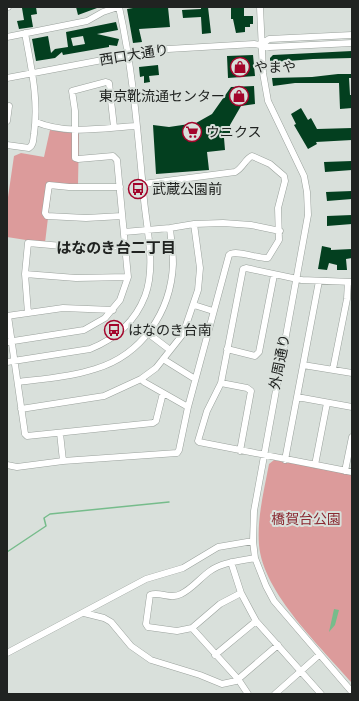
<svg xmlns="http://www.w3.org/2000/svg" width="359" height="701" viewBox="0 0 359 701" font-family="Karla,'Noto Sans JP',sans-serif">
	<rect width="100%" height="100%" fill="#d9e0db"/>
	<path fill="#dc9b9b" d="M50,130L79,134L78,184H52L45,243L7,237V204L14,156L21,153L44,157Z
		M274,460L352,474V683C322,648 263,593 259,545C257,517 264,491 269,464Z"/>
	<path fill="#76bc8b" d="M334,609L339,610L335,625L329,632Z"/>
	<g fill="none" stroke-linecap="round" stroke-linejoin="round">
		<path stroke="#76bc8b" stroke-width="1.5" d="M7,552L46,526L44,518L50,514L169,502"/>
	</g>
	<path fill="#033f1f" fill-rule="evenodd" d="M25,7H36L37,14L31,15L33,27L19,29L17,21L24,20L22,8Z
		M76,7H97V8L78,15Z
		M139,7H168L170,27L139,29L142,42L133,43L127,9Z
		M201,7H208L211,33L202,34L201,17L183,18L182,10L201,9Z
		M231,7H244V16H253V24H250V27H245V32L236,33L233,19H231Z
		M116,22L118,30L97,34L119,39L117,46L109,45V47L63,55L62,52L55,58L36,61L32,39L48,36L51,53L55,49L68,47L66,32ZM83,36L85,44L73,46L71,38Z
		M352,51V58L313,59L276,62V64L270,65V58L273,55Z
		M253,55L255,76L228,78L227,56Z
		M158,65L159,75L149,76L150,82L144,83V76L140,77L139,67Z
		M338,74H352V78H349L350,95H352V108L340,109L339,83H295L273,86L272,78L312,77Z
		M254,86L255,104L241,106L230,125V137L224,138L225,150L207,152L209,170L156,174L153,125L169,127L196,123L212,114L231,87Z
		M301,108L308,120L311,118L317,129L352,128V140L316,142L317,144L308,149L294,125L296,124L291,114Z
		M352,161V170L325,172L324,162Z
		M352,191V199L327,201L326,192Z
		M352,215V224L327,226V216Z
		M322,246L331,248V250L352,249V258L346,259L347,270H337V265L329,263L327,270L318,269Z"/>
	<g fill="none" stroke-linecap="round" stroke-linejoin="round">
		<g stroke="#9aa19c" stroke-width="7">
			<path id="minor" d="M7,7H8
				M260,7L263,73L268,101L304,176L307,192L308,215L254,511L253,541L255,558L266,586L274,601L352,692
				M7,37L87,21L103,12L118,7
				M262,44L269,39L352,35
				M7,78L134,54L168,49L254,44L270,47L352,43
				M7,121L9,106
				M36,122C67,135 103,128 136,126
				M7,145L29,148C34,145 33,139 34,134C39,100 31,67 25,33
				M120,187H69L49,185L45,213L47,216L86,218L122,216
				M124,232L170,228L194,224L223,223L251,225L280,231
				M25,274L76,278L128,277
				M352,282L302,280L246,268L243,269L221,383L207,411L198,441L199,442L352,472
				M194,305L213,311
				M28,313L25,274L28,243L85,248L126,246
				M7,316L63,308L113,310
				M8,316L25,434L27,436L153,423L156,421L163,393
				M149,334L170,350
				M7,342L84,330L105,318L120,300L128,277L117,160L113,156L78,159L75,158V111L72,91L106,82L109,83L114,127
				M227,349L255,356L259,352L274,275
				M163,359L195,379
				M7,362L90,349C115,339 135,322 145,296C156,267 147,230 144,200C138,136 133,70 119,7
				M303,365L352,373
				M333,369L347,299L348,282
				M141,379L144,382L188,407
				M18,382C43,379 70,377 95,369C142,355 171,312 173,264C173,252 171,240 170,228
				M221,383L247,388L251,391L240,451
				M297,397L352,407
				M21,409L104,396L141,379L156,368L183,334L198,290L200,268L194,224
				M60,433L63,461
				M285,460L319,281
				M7,465L17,467L63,461L177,453L179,450L188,407L229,255C235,249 258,259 268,258L279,240L278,208L285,181L284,176L270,164L252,156C245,159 243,168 235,172L143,184
				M315,465L327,403
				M345,471L352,437
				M231,562L241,593L256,621L321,694
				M241,593L220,604L192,628L177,631L148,627L146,624L150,595C160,591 170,600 181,594C192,589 200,578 210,571C223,562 240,561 255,558
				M84,613L104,618L111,622L131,646L151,660L200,675L222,684L236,681L278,645
				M192,628L238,679L248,694
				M7,653L146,579L183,568L218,547L253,541
				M215,655L256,621
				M275,694L319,655"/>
		</g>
		<use href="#minor" stroke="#fff" stroke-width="6"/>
	</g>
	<defs>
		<g id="shop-ring" transform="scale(1)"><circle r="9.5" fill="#d9e0db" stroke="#a3052b" stroke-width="1.5"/><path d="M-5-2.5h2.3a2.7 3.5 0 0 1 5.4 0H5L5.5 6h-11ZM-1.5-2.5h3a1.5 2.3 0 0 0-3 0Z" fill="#a3052b"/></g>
		<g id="supermarket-ring" transform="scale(1)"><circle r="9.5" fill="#d9e0db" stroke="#a3052b" stroke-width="1.5"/><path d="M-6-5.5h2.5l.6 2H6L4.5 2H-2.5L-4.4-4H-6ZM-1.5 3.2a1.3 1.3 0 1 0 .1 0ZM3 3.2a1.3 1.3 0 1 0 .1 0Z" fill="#a3052b"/></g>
		<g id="bus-ring" transform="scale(1)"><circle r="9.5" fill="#d9e0db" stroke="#a3052b" stroke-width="1.5"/><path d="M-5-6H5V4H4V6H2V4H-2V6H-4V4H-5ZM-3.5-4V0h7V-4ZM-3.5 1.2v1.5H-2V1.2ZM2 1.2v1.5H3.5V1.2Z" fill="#a3052b"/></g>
	</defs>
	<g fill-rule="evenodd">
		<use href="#shop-ring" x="240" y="67"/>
		<use href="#shop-ring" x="239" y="96"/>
		<use href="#supermarket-ring" x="192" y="132"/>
		<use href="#bus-ring" x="138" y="189"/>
		<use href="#bus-ring" x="114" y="330"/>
	</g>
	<g text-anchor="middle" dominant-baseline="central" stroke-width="4" stroke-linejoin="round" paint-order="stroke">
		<g font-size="14" fill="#202321" stroke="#d9e0db">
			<text transform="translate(134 55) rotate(-9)">西口大通り</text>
			<text transform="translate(280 362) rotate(-79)">外周通り</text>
		</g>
		<g font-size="14" fill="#202321" stroke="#d9e0db" text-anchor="start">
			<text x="254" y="67">やまや</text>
			<text x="225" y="96" text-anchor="end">東京靴流通センター</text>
			<text x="206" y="132">ウニクス</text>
			<text x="152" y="189">武蔵公園前</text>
			<text x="128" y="330">はなのき台南</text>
		</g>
		<g font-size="14" fill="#8a2932" stroke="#d9e0db">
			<text x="306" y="519">橋賀台公園</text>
		</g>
		<g font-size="15" font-weight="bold" fill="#202321" stroke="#d9e0db">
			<text x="116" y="248">はなのき台二丁目</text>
		</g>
	</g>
	<rect width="359" height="701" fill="none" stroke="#202321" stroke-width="16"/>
</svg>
